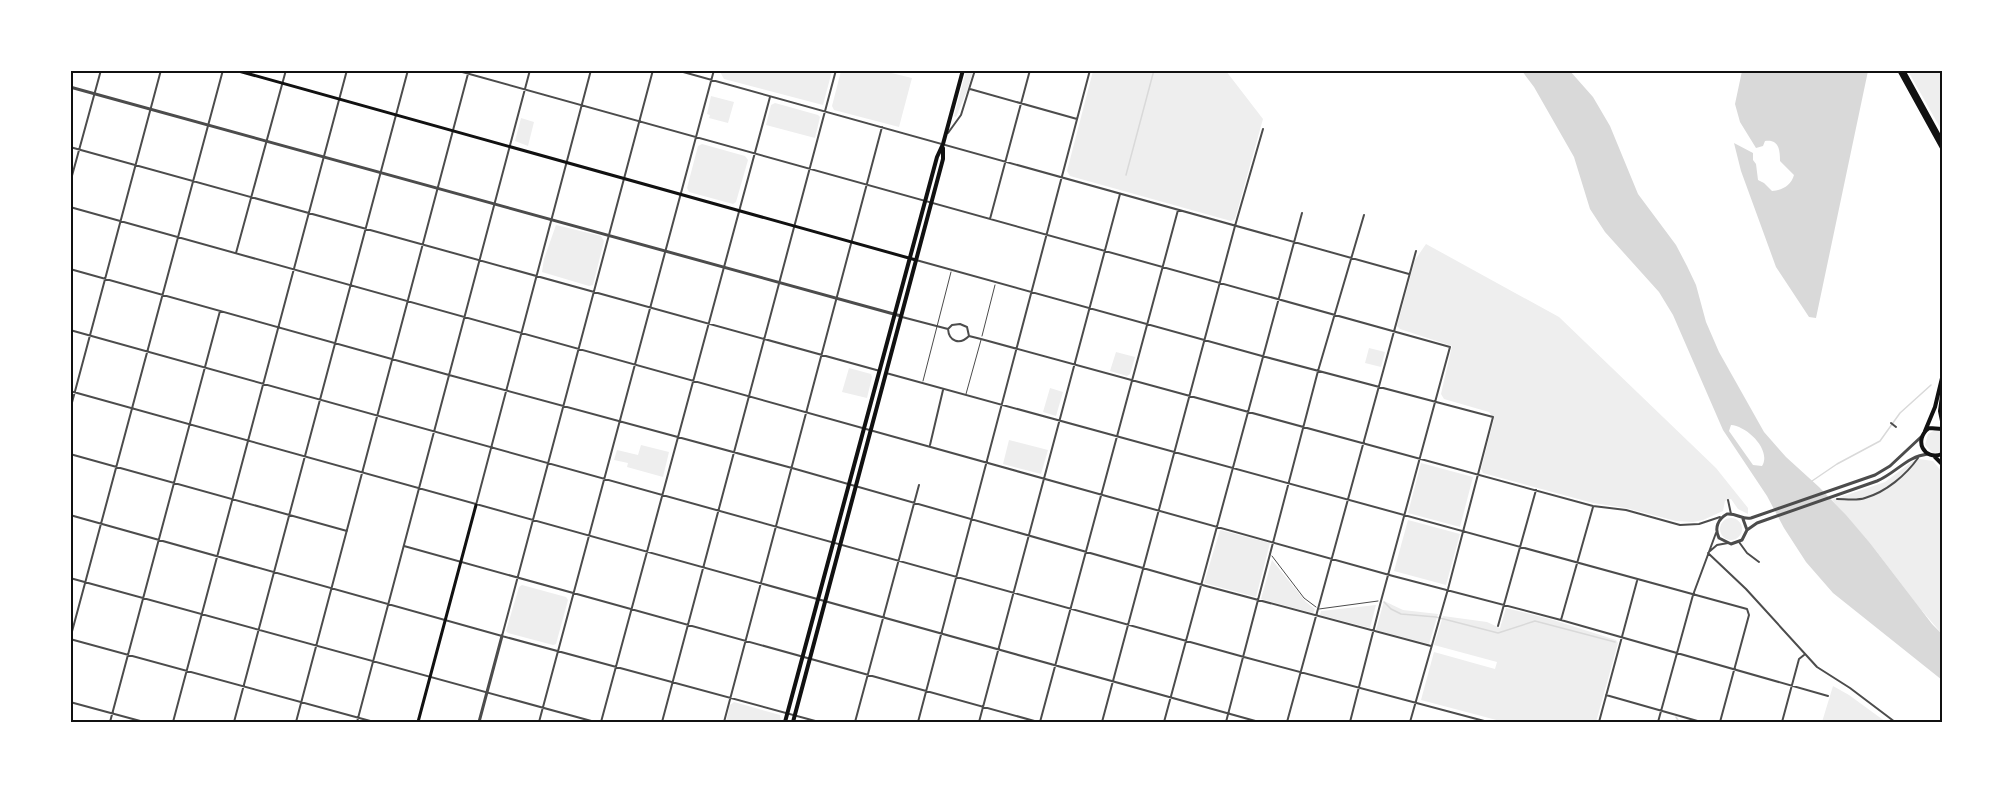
<svg xmlns="http://www.w3.org/2000/svg" width="2013" height="793" viewBox="0 0 2013 793" font-family="'Nunito Sans',sans-serif">
	<rect width="100%" height="100%" fill="#fff"/>
	<path fill="#eee" d="M719,70L832,71L823,105L724,79Z
		M841,71H883L912,78L899,127L834,110L832,106Z
		M966,71H973L967,91L956,117L954,116Z
		M1093,71H1226L1263,119L1235,219L1231,221L1070,176L1067,171Z
		M1908,71H1942V131Z
		M711,96L734,102L728,123L709,118L710,115L707,114Z
		M775,103L818,115L820,117L815,138L766,125L771,105Z
		M521,118L534,122L528,146L515,141Z
		M702,144L745,156L748,160L736,202L733,204L689,192L687,188L698,146Z
		M556,225L601,236L604,241L593,285L589,286L542,272L544,259Z
		M1426,244L1559,317L1716,468L1748,508V514L1738,509L1731,499L1725,501L1723,511L1703,520L1693,522L1676,521L1626,508L1593,503L1483,473L1481,469L1494,419L1489,412L1444,399L1441,394L1452,346L1400,329L1397,326L1415,260Z
		M1369,348L1385,352L1381,367L1365,363Z
		M1116,352L1135,357L1130,374L1127,376L1110,371Z
		M849,368L871,374L872,377L867,398L842,392Z
		M1050,388L1063,392L1056,416L1043,412Z
		M1935,430L1942,431V452L1933,453L1925,445L1928,434Z
		M1009,440L1048,450L1041,474L1003,464Z
		M641,445L669,452L663,477L627,467L628,463L614,460L617,450L638,455Z
		M1919,459L1933,461L1942,472V634L1918,606L1870,543L1832,500L1885,482L1913,461Z
		M1421,463L1473,477L1460,527L1408,513Z
		M1720 529a11 11 0 1 1 22 0a11 11 0 1 1-22 0Z
		M1408,520L1460,534L1446,585L1394,571Z
		M1220,530L1270,543L1256,597L1204,583Z
		M1272,560L1306,602L1315,609L1313,613L1261,599Z
		M522,585L566,597L568,600L556,644L553,645L508,633L506,631L519,587Z
		M1384,601L1403,610L1438,614L1429,644L1376,630Z
		M1376,605L1370,628L1320,615L1321,611Z
		M1506,608L1550,619L1616,640L1618,643L1596,722H1504L1421,700L1434,652L1495,669L1497,662L1434,645L1443,616L1487,622L1500,628Z
		M1833,686L1849,695L1886,722H1822Z
		M734,702L780,715L781,722H726L730,705Z"/>
	<path fill="#d9d9d9" fill-rule="evenodd" d="M1522,71H1570L1593,97L1610,126L1638,194L1676,245L1687,266L1696,285L1706,322L1719,352L1764,432L1786,457L1819,487L1846,515L1870,543L1932,624L1942,634V680L1833,593L1806,562L1784,528L1767,496L1723,430L1673,315L1659,292L1605,232L1590,209L1574,157L1534,87ZM1731,425C1747,426 1772,450 1762,466L1753,465L1729,431Z
		M1742,71H1868L1816,318L1809,317L1776,267L1741,171L1734,143L1753,153V160L1756,164L1758,180L1764,183L1772,191C1782,190 1791,186 1794,175L1780,161C1780,150 1779,139 1765,141L1763,146L1756,148L1740,122L1735,104Z"/>
	<g fill="none" stroke-linecap="round" stroke-linejoin="round">
		<path stroke="#d9d9d9" stroke-width="1.5" d="M1126,175L1154,70
			M1812,481L1837,464L1880,441L1900,413L1931,385
			M1384,602L1391,609L1401,614L1436,617L1498,633L1535,621L1615,642
			M1676,717L1679,722"/>
		<path stroke="#4c4c4c" stroke-width="1" d="M982,336L995,285
			M923,381L951,272
			M966,394L981,340
			M1272,556L1304,598L1316,607
			M1319,609L1378,601"/>
		<path stroke="#4c4c4c" stroke-width="2" d="M455,70L1450,347L1381,601L1350,722
			M676,70L1409,274
			M970,89L1077,119
			M948,133L961,115L975,70
			M70,147L880,371
			M70,183L101,70
			M70,207L1393,576L1561,620L1828,696
			M990,219L1030,70
			M236,253L286,70
			M916,260L1262,356L1493,417L1448,589L1410,722
			M70,269L449,375L792,468L1206,586L1431,646
			M902,317L948,329L952,325L960,324L967,327L969,336
			M948,329C949,342 960,345 969,336L981,339L1593,506L1626,510L1680,525L1699,524L1720,517
			M70,330L1244,657L1488,722
			M886,373L1747,609L1749,615L1720,722
			M70,391L1259,722
			M70,410L161,70
			M1891,423L1896,427
			M930,445L943,390
			M70,454L347,531
			M1837,499C1845,499 1857,501 1865,498C1886,492 1906,475 1918,458
			M1728,500L1731,514
			M476,505L591,70
			M70,515L502,636L819,722
			M1739,542L1747,553L1759,562
			M404,546L1038,722
			M1710,551L1717,545L1728,543
			M1708,553L1746,589L1817,667L1850,688L1895,722
			M70,578L595,722
			M1561,620L1593,507
			M1498,626L1536,490
			M502,636L653,70
			M70,639L223,70
			M70,639L374,722
			M1606,695L1701,722
			M70,702L144,722
			M110,722L220,311
			M173,722L347,70
			M234,722L408,70
			M296,722L469,70
			M357,722L530,70
			M539,722L714,70
			M601,722L770,97
			M662,722L836,70
			M724,722L882,127
			M855,722L919,485
			M918,722L1090,70
			M979,722L1120,194
			M1040,722L1178,210
			M1102,722L1235,226L1263,129
			M1164,722L1302,213
			M1226,722L1318,371L1364,215
			M1287,722L1416,251
			M1599,722L1637,581
			M1658,722L1693,595L1716,533
			M1782,722L1799,659L1804,655"/>
		<path stroke="#4c4c4c" stroke-width="3" d="M70,87L901,316
			M1743,519L1747,530L1742,540L1731,544L1719,538C1714,528 1718,519 1727,514C1737,513 1742,520 1751,518L1875,475L1890,466L1921,437
			M1747,530L1757,523L1877,481C1896,473 1907,456 1928,454
			M479,722L502,636"/>
		<path stroke="#111" stroke-width="3" d="M235,70L916,260
			M418,722L476,505"/>
		<path stroke="#111" stroke-width="4" d="M1899,70L1942,148
			M1903,70L1942,141
			M1942,396L1940,411L1942,421
			M1942,429L1929,428C1913,440 1924,461 1942,454
			M1925,431L1935,407L1942,378
			M1935,457L1942,464
			M785,722L937,157L943,144L963,70
			M793,722L943,159V148"/>
	</g>
	<rect width="2013" height="793" fill="none" stroke="#ffffff" stroke-width="144"/>
	<rect x="72" y="72" width="1869" height="649" fill="none" stroke="#111" stroke-width="2"/>
</svg>
